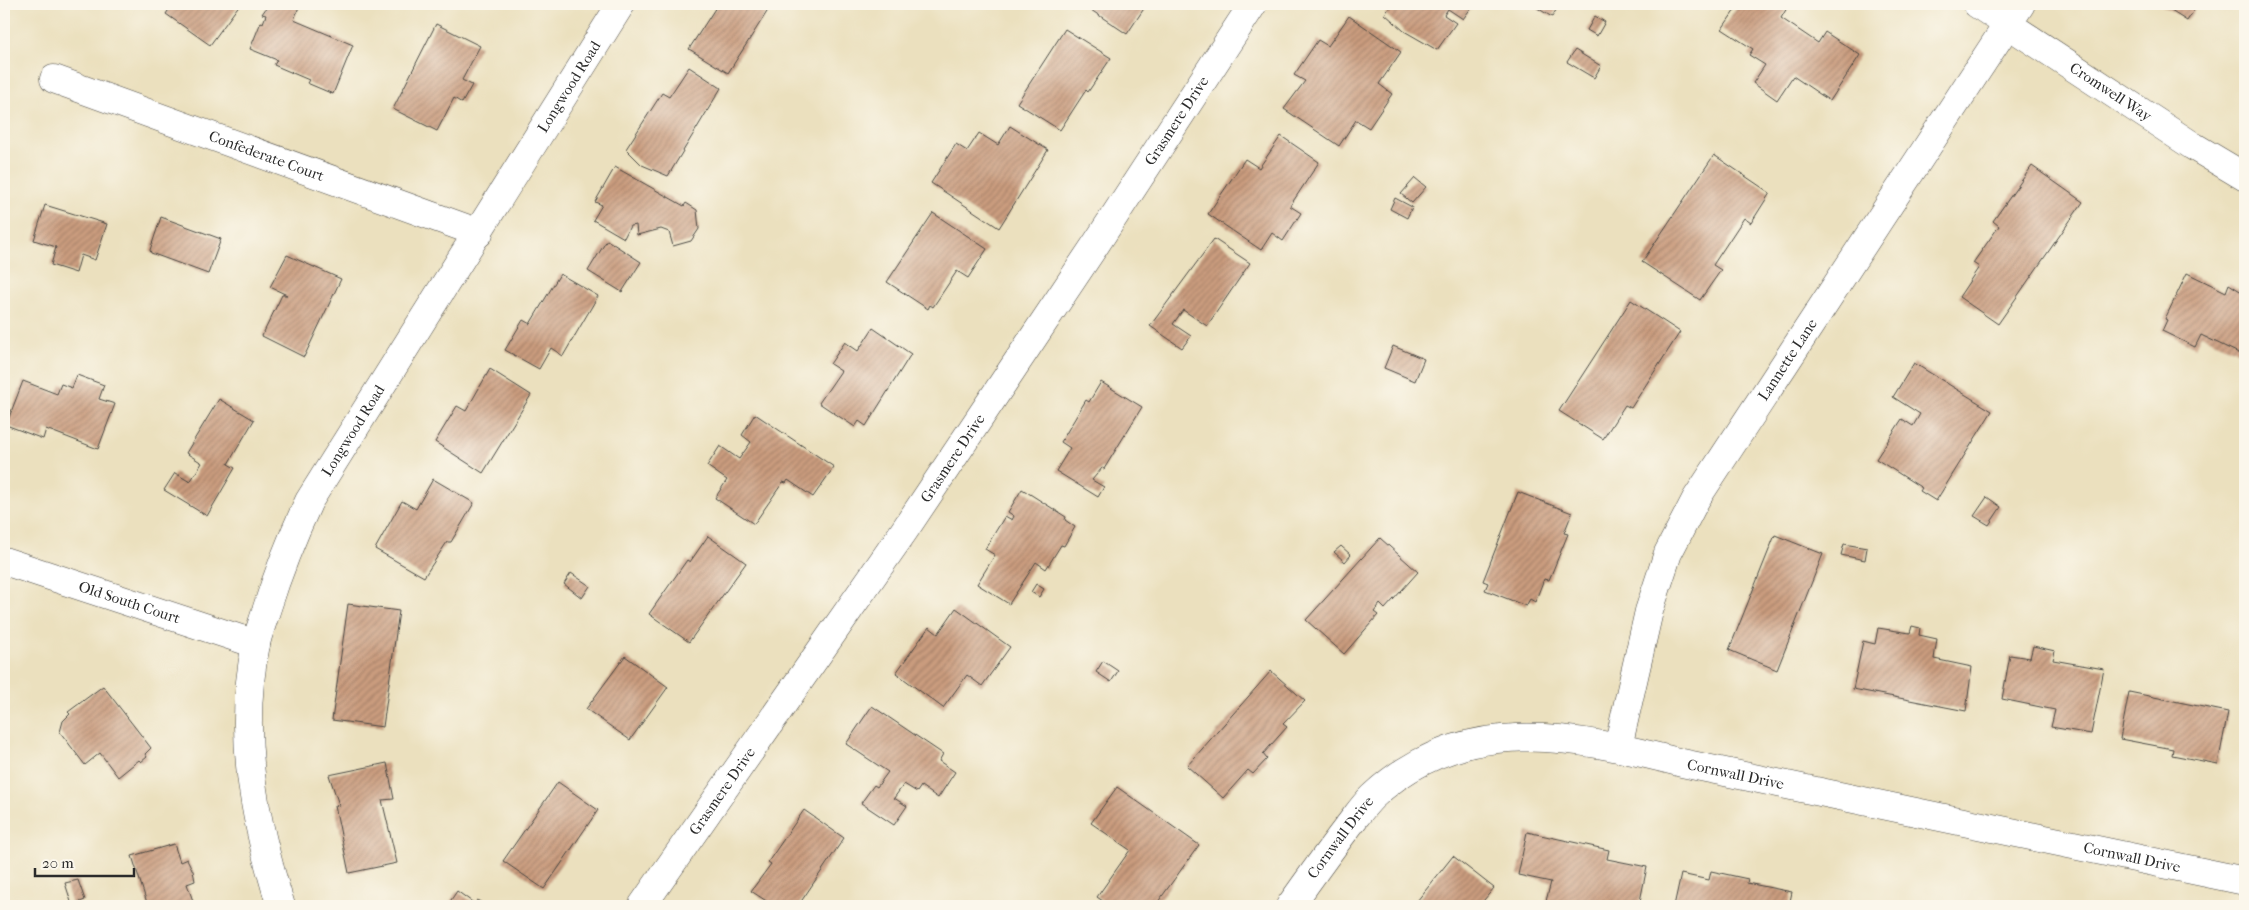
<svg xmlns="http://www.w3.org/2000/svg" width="2249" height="910" viewBox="0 0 2249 910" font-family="'IM FELL French Canon',serif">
	<defs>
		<pattern id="building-hatch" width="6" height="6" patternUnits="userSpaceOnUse" patternTransform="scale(1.25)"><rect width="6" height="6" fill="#ca9c7e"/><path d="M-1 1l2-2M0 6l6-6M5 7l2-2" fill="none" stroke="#a47f67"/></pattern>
	</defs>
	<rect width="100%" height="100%" fill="#fbf7ec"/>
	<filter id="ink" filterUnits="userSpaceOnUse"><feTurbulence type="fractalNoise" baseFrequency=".02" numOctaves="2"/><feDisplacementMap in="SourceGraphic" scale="10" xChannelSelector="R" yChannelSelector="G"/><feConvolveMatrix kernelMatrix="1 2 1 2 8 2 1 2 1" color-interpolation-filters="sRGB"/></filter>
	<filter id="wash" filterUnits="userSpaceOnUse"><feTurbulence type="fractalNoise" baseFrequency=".0096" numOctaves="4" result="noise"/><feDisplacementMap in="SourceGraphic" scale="20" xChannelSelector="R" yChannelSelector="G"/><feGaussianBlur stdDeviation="1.12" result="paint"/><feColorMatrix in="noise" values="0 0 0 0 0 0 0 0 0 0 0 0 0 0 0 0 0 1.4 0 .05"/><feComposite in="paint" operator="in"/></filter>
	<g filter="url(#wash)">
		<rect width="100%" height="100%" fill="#ebe0be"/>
		<g id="blocks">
			<path fill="url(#building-hatch)" d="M170,4H240L210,45L166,14L172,5Z
				M269,4H300L294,20L353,45L333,94L307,83L309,80L274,65L277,60L250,49L261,22L263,23L266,15L262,14Z
				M718,4H772L728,73L689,49Z
				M1082,4H1147L1127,34Z
				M1392,4H1474L1463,19L1448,9L1444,15L1456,23L1437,50L1404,31L1385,14Z
				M1535,4H1557L1559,5L1552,17L1534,6Z
				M1739,4H1781L1787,8L1781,18L1818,43L1825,32L1860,55L1830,101L1793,76L1777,100L1753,83L1765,65L1749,55L1753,49L1722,29Z
				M2160,4H2198L2187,21Z
				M1349,16L1401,52L1379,84L1392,94L1369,128L1356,120L1339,146L1284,109L1305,81L1294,75L1318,40L1328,46Z
				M1595,16L1605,22L1597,36L1587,30Z
				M436,24L480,46L462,80L472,85L462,103L454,98L437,131L393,109Z
				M1065,29L1111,58L1088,92L1086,90L1060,130L1017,103Z
				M1575,50L1601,66L1594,78L1567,62Z
				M689,67L721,88L668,176L642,165L626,149L662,93L669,97Z
				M1010,126L1048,150L999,228L931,183L956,144L967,151L979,133L998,145Z
				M1281,136L1319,162L1290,206L1301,213L1283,241L1272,233L1261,250L1208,214L1245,159L1259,168Z
				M1714,155L1770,193L1751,223L1744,218L1713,265L1721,270L1700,300L1642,262Z
				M2032,166L2083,202L1998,324L1959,297L1979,267L1973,263L1999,226L1993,221Z
				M615,167L684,206L686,203L697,210L699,229L691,241L673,246L669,232L661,229L637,235L636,225L630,226L624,238L593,220L602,205L595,202Z
				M1415,178L1426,187L1412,203L1401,194Z
				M1395,198L1412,207L1407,218L1390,209Z
				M45,205L107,224L95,260L81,255L76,273L51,265L56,247L34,240Z
				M933,213L987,249L968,278L957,271L933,307L930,305L928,309L887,282Z
				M161,217L221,239L208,274L151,253L150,250Z
				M1214,239L1250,263L1207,326L1183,310L1173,324L1191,336L1182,348L1150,326Z
				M607,240L641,262L622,292L588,271Z
				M287,255L341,279L304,357L262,336L282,295H287L270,287Z
				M2187,273L2226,292L2229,284L2245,294V356L2201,335L2195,347L2162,331L2167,320L2165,319Z
				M560,274L598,296L563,356L551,348L539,369L505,350L523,320L530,324Z
				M1631,300L1680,332L1631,408L1625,405L1603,439L1559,411Z
				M873,328L911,354L866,426L859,421L855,427L819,403L841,371L830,364L845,342L858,351Z
				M1393,346L1424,359L1415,381L1384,368Z
				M1914,363L1992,411L1936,501L1920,491L1922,488L1876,459L1902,419L1913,426L1920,414L1893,397Z
				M490,369L531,395L483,473L435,442L457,406L466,411Z
				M77,375L104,385L99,399L115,404L98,449L46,429L43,439L6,425L23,381L57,394L61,384L72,388Z
				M1101,382L1142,407L1104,469L1102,468L1092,480L1104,487L1098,497L1056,471L1070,448L1061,442L1086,400L1089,402Z
				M219,399L254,420L228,464L235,468L207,516L164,490L175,473L190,482L202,463L186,453Z
				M755,414L834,467L813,497L788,480L786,483L783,482L754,524L715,498L727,480L707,466L720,446L739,459L751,442L742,435Z
				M433,479L474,503L451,542H447L424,577L375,549L402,501L416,509Z
				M1022,489L1066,517L1065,520L1075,527L1064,546L1061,545L1046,569L1036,562L1009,604L977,584L995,555L985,549L1005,516L1012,520L1014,516L1008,512Z
				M1518,492L1572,513L1564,533L1568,534L1549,580L1544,579L1535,602L1530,599L1526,606L1485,590L1488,583L1483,581Z
				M1987,497L2001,507L1989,525L1974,516Z
				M1775,535L1823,554L1777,670L1729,650Z
				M708,536L746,563L689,642L649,614L687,560L690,562Z
				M1380,538L1418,572L1385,609L1380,604L1374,612L1378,615L1344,654L1306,620Z
				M1844,544L1867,548L1865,560L1841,555Z
				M1341,546L1351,555L1345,562L1334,552Z
				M571,573L590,586L582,598L564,584Z
				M1036,584L1044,589L1039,597L1031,592Z
				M348,604L399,611L383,727L332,720Z
				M956,608L1010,647L982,686L967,675L943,708L896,673L929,627L938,634Z
				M1912,626L1920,628L1919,635L1937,639L1934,659L1972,667L1966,711L1853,689L1863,641L1875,644L1878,628L1910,633Z
				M2033,646L2055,651L2053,660L2104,669L2091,734L2051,727L2055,710L2002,699L2010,655L2030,658Z
				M625,656L668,687L630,740L586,709Z
				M1103,661L1118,671L1111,682L1096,672Z
				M1271,671L1305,701L1283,724L1287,727L1263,754L1267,759L1253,774L1248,770L1223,798L1187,766Z
				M103,686L151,748L145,754L147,757L141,762L139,760L118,777L100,753L85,765L60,732L63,721L70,714L68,712Z
				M2129,692L2228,712L2218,764L2172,755L2173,749L2120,739Z
				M872,706L943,754L939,761L955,772L938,798L921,786L917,792L904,784L894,798L907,806L894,825L861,803L874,785L877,787L888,772L846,744Z
				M387,763L394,799L382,800L397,863L349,873L335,806L339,805L329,775Z
				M558,782L598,810L544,889L503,861Z
				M1117,787L1199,845L1155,906H1110L1097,897L1130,850L1091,823Z
				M804,810L844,838L798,906H774L751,891L771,864L768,862Z
				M1527,832L1609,850L1607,859L1647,867L1639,906H1571L1546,901L1551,882L1518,875Z
				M174,844L180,862L187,859L193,871L195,881L187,884L193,901L188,903L189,906H148L132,856Z
				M1453,856L1494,888L1479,906H1413Z
				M1711,871L1748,879L1747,883L1792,892L1789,906H1674L1681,874L1709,880Z
				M78,880L85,900L72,905L65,883Z
				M457,891L475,904L477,900L487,906H447Z"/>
		</g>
	</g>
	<g filter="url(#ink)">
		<use href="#blocks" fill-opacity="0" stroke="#484641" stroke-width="1"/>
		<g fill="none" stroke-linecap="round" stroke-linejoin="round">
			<g stroke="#484641" stroke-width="29">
				<g id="minor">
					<path id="s1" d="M1977,4L2193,146L2245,177"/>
					<path id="s2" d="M54,79L479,233"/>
					<path id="s3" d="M4,561L256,644"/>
					<path id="s4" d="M1618,747L1649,611L1668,553L1696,499L2021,4"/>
					<path id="s5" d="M281,906C254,821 237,733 256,644C258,633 263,622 266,611C278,573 292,537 309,501L621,4"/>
					<path id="s6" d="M642,906L904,531L1096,244L1253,4"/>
					<path id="s7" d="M1290,906C1310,878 1329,851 1350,824C1357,815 1364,805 1372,797C1462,712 1573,735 1682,763L2245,881"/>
				</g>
			</g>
			<use href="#minor" stroke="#fff" stroke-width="28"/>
		</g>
	</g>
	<g text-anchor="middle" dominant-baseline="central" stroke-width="4" stroke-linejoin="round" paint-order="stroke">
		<g font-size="15" fill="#2b2b2b" stroke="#fbf7ec">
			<text stroke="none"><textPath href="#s5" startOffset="908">Longwood Road</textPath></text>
			<text stroke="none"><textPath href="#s1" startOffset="160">Cromwell Way</textPath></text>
			<text stroke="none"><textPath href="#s6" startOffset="950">Grasmere Drive</textPath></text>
			<text stroke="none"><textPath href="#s2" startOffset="226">Confederate Court</textPath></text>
			<text stroke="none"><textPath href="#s4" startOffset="428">Lannette Lane</textPath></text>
			<text stroke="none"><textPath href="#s5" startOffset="502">Longwood Road</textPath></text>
			<text stroke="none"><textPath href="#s6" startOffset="545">Grasmere Drive</textPath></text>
			<text stroke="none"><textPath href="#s3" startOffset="132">Old South Court</textPath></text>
			<text stroke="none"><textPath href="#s7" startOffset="519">Cornwall Drive</textPath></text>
			<text stroke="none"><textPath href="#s6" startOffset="140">Grasmere Drive</textPath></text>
			<text stroke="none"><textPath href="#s7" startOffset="85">Cornwall Drive</textPath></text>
			<text stroke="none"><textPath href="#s7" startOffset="924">Cornwall Drive</textPath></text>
		</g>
	</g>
	<rect width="2249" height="910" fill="none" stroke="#fbf7ec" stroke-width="20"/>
	<path d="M35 868v8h99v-8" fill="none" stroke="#2b2b2b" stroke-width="2.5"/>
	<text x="42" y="868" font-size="15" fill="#2b2b2b" stroke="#fbf7ec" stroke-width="4" paint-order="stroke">20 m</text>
</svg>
